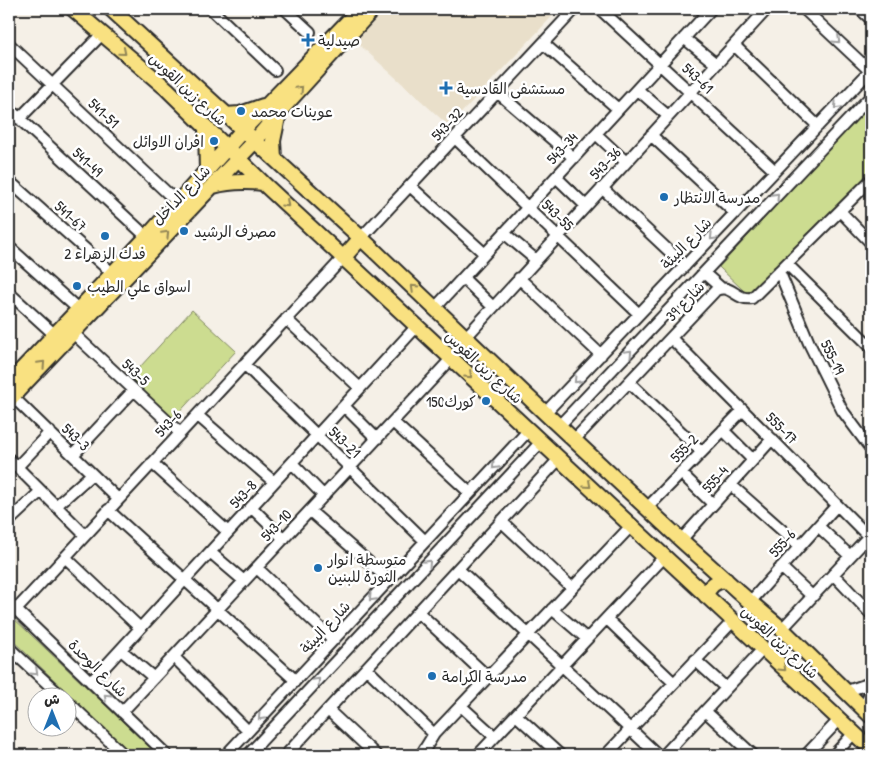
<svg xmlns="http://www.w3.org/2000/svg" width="880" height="764" viewBox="0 0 880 764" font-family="'Patrick Hand','Playpen Sans Arabic',sans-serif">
	<rect width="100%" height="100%" fill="#f5f0e7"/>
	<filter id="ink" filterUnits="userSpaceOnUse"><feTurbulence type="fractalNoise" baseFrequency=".02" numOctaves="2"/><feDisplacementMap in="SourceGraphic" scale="10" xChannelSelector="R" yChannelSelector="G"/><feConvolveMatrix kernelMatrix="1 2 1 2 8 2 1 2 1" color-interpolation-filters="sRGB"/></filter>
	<g filter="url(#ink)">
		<path fill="#e9dfca" d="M378,9H559L449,126L352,38Z"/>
		<path fill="#ccdc90" stroke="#7c845e" d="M871,104V173L753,291L745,292L719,267Z
			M192,310L236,351L173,419L129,379Z
			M9,614L158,755H133L9,637Z"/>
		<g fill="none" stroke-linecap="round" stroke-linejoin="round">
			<g stroke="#2b2b2b" stroke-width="14">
				<path id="minor" d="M211,9L275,70
					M285,9L310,32
					M600,9L775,171
					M804,9L871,72
					M860,9L871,19
					M684,38L716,64
					M543,43L618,109
					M9,44L178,203
					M734,45L818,126
					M637,89L668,116
					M497,92L574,158
					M9,109L147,237
					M19,119L102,34
					M596,134L626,162
					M651,135L735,213
					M455,138L639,314
					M556,177L586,206
					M9,181L112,273
					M410,186L485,254
					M602,188L685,266
					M840,211L871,243
					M504,233L536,260
					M361,238L575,9
					M9,247L78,309
					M787,264L871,347
					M779,271L809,343L842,410L871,449
					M704,273L721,288
					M463,278L493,307
					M519,278L601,355
					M9,293L55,335
					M435,308L711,9
					M286,319L360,388
					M72,332L180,433
					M466,337L767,9
					M671,338L871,539
					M244,364L425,541
					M629,382L702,452
					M12,396L118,499
					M344,406L377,439
					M545,413L870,71
					M197,415L274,482
					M393,422L470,493
					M559,426L871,96
					M723,430L753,460
					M574,440L716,290C731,283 736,301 752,298L871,180
					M73,455L134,390
					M9,459L85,535
					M152,463L228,532
					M292,463L324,496
					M17,467L50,432
					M681,473L713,504
					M731,485L800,546
					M56,506L92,474
					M251,507L284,539
					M647,508L743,410
					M108,510L295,680
					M310,511L389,580
					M9,521L41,491
					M501,521L572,588
					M818,526L850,556
					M681,540L772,439
					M210,552L244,581
					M65,557L140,628
					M781,567L812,596
					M257,568L333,640
					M458,569L658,755
					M833,574L871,614
					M750,602L837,505
					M9,603L167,755
					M552,609L587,639
					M16,610L343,258
					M418,612L488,677
					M607,619L674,683
					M782,629L869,536
					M9,648L61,696
					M121,650L154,678
					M174,657L248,731
					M695,660L726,688
					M366,668L434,734
					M91,682L417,326
					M847,691L871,683
					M68,702L124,755
					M461,706L495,737
					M328,710L376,755
					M705,711L753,755
					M122,712L452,358
					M869,714L867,701L871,691
					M516,715L560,755
					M226,755L528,431
					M248,755L541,442
					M286,755L559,459
					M421,755L434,734L632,525
					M478,755L664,557
					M606,755L733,621
					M664,755L763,649
					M806,755L839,720
					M834,755L854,733"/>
			</g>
			<g stroke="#2b2b2b" stroke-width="18">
				<path id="major" d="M73,9L167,89L263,183L871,749
					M111,9L361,238L545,413L681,540L750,602L782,629L871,716
					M225,115L240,114L263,106
					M206,128L207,171
					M274,158L273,141L278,117
					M213,186C230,181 245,181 263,183
					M343,258L361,238
					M9,383L147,237L243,130L360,9
					M9,400L255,141L279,112L373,9
					M706,596C709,586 715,581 726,580"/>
			</g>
			<use href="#minor" stroke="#fff" stroke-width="10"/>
			<use href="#major" stroke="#f9e181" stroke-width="14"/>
		</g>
		<defs><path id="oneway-chevron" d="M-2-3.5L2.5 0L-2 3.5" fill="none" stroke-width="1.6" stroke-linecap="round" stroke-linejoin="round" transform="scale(1.25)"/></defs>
		<g stroke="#a0a0a0">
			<use href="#oneway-chevron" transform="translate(837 40) rotate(43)"/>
			<use href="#oneway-chevron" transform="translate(837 106) rotate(134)"/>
			<use href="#oneway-chevron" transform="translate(776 196) rotate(-47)"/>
			<use href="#oneway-chevron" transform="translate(713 237) rotate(134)"/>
			<use href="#oneway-chevron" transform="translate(629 353) rotate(-47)"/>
			<use href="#oneway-chevron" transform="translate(577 380) rotate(133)"/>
			<use href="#oneway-chevron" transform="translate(495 466) rotate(133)"/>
			<use href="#oneway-chevron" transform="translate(428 563) rotate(-47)"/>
			<use href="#oneway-chevron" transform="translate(372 598) rotate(133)"/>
			<use href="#oneway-chevron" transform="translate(35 672) rotate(43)"/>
			<use href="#oneway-chevron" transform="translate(317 681) rotate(-47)"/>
			<use href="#oneway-chevron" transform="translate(107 697) rotate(-136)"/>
			<use href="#oneway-chevron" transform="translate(261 717) rotate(133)"/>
		</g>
		<g stroke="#928656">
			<use href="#oneway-chevron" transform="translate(123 52) rotate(40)"/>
			<use href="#oneway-chevron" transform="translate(300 89) rotate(-47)"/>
			<use href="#oneway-chevron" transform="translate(286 204) rotate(43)"/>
			<use href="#oneway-chevron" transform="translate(166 234) rotate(-46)"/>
			<use href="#oneway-chevron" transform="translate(414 288) rotate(-136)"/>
			<use href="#oneway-chevron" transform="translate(42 364) rotate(-47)"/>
			<use href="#oneway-chevron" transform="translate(469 375) rotate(43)"/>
			<use href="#oneway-chevron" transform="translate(588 485) rotate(42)"/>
			<use href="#oneway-chevron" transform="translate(783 668) rotate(43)"/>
		</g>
	</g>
	<g fill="#1f6fb2" stroke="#fff" stroke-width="2">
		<path d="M305.5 32.5h5v5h5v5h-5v5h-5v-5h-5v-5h5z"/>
		<path d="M443.5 80.5h5v5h5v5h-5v5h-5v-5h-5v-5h5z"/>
		<circle cx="241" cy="111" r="5"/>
		<circle cx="214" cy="141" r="5"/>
		<circle cx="664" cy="197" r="5"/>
		<circle cx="184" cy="231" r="5"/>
		<circle cx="105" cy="236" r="5"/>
		<circle cx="77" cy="286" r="5"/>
		<circle cx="486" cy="401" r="5"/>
		<circle cx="318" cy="568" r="5"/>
		<circle cx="432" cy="676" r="5"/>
	</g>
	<g text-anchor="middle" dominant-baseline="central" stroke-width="5" stroke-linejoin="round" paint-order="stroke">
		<g font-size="15" fill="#2b2b2b" stroke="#fff" text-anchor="start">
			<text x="318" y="40">صيدلية</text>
			<text x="457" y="88">مستشفى القادسية</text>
			<text x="251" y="111">عوينات محمد</text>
			<text x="204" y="141" text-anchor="end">افران الاوائل</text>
			<text x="674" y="197">مدرسة الانتظار</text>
			<text x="194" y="231">مصرف الرشيد</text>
			<text x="105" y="253" text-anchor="middle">فدك الزهراء 2</text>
			<text x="87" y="286">اسواق علي الطيب</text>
			<text x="476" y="401" text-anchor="end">كورك150</text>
			<text x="328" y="559">متوسطة انوار<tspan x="328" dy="17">الثورة للبنين</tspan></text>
			<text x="442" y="676">مدرسة الكرامة</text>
		</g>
		<g font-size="15" fill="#2b2b2b" stroke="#fff">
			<text transform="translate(698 78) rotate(43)">543-61</text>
			<text transform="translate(188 89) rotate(43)">شارع زين القوس</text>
			<text transform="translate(104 113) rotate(43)">541-51</text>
			<text transform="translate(447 124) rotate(-47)">543-32</text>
			<text transform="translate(562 148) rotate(-47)">543-34</text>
			<text transform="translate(88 162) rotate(43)">541-49</text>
			<text transform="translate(605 163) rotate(-47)">543-36</text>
			<text transform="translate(181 195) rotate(-46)">شارع الداخل</text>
			<text transform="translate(558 215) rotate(44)">543-55</text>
			<text transform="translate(71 216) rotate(42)">541-67</text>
			<text transform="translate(686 243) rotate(-46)">شارع البيئة</text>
			<text transform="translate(685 301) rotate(-46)">شارع 39</text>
			<text transform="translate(833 357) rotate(64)">555-19</text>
			<text transform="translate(484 367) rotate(43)">شارع زين القوس</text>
			<text transform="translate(136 372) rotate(43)">543-5</text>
			<text transform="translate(168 423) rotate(-47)">543-6</text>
			<text transform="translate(782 428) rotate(45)">555-17</text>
			<text transform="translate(76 437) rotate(44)">543-3</text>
			<text transform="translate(345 442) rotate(44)">543-21</text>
			<text transform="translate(684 448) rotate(-46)">555-2</text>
			<text transform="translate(715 479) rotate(-48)">555-4</text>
			<text transform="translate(243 494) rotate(-47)">543-8</text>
			<text transform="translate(276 525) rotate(-47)">543-10</text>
			<text transform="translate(782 543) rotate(-48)">555-6</text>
			<text transform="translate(325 627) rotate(-47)">شارع البيئة</text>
			<text transform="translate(780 642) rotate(43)">شارع زين القوس</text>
			<text transform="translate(98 668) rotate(44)">شارع الوحدة</text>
		</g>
	</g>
	<rect width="880" height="764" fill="none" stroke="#fff" stroke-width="30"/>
	<rect x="15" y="15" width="850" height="734" fill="none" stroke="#2b2b2b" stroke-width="2" filter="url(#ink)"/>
	<g transform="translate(52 712)"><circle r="24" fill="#ffffff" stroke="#aaaaaa"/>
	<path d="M0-4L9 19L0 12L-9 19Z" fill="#1f6fb2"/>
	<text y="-8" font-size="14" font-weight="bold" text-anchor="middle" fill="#2b2b2b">ش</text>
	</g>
</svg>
